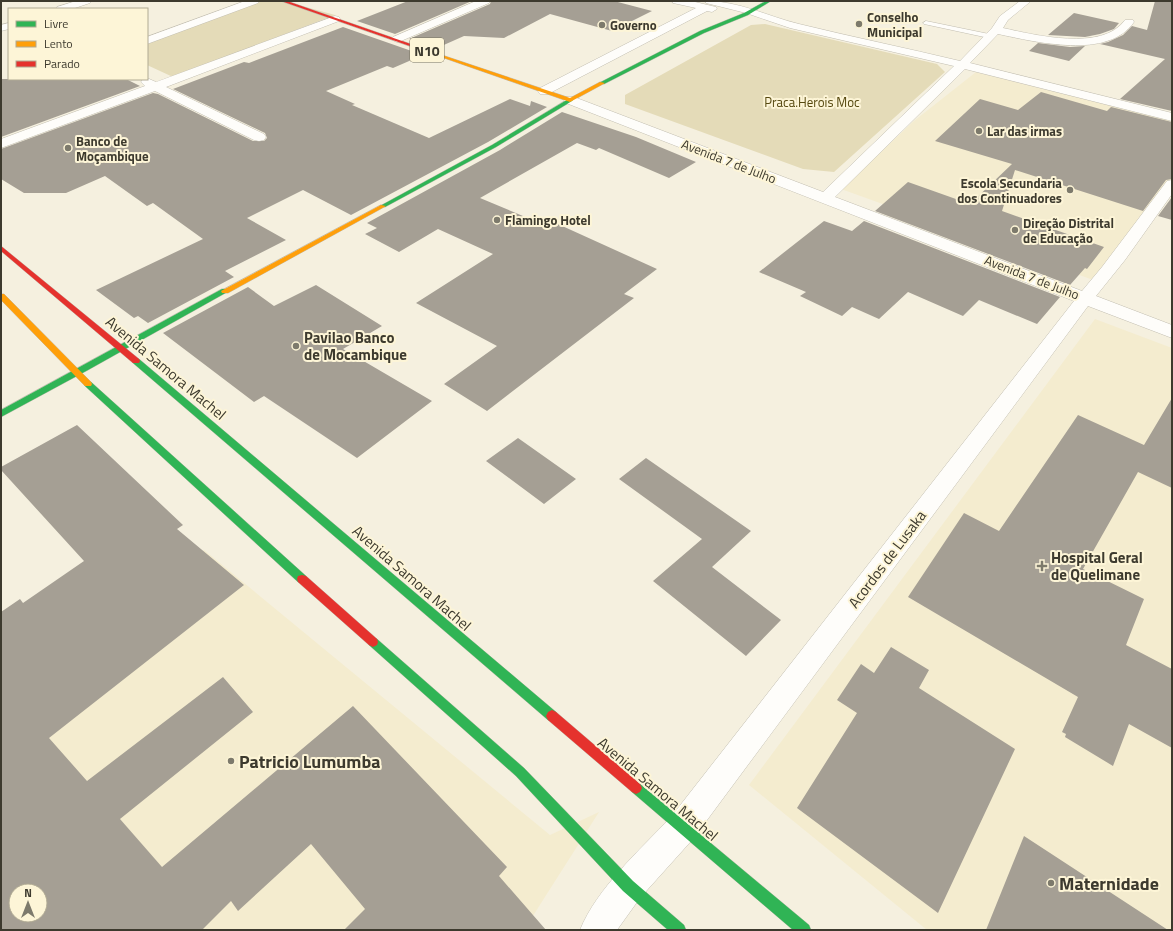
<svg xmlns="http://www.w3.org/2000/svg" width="1173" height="931" viewBox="0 0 1173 931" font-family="'Titillium Web',sans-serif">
	<rect width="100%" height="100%" fill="#f5f0df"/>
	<path fill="#f4eccf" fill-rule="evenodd" d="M976,72L1172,121V180L1153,209L1096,281L841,189L914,121Z
		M1095,319L1172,348V930H927L749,785Z
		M204,550L550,835L599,812L524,930H1V709ZM16,891H40V915H16Z"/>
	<path fill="#e4dbb8" d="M258,1H284L335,15L173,77L147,65V39Z
		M765,24L937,64L945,72L834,172L803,169L625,104V95L751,25Z"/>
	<path fill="#a59f94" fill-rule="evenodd" d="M408,1H472L395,34L357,21Z
		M491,1H614L652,11L612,31L550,14L504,38L464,36L437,48L409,39L490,4Z
		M1155,1H1172V111L1120,99L1165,59L1100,44L1108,42L1123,35L1132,26L1147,30Z
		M1074,13L1119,23L1114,29L1100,34L1085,37L1048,35Z
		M343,27L423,55L393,68L387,66L326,91L355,104L352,105L429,138L510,99L530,106L531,101L547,107L488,142L351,215L303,190L247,218L286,240L225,271L234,277L148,323L138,316L134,318L96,290L203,239L153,203L147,206L105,176L66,193H24L1,179V149L153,93L158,94L253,141H264L267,138L265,133L173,89L244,62L249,63Z
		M1038,43L1070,47L1085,46L1069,61L1029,51Z
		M1,79H126L140,86L1,137Z
		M1041,92L1107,111L1111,107L1172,122V179L1166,180L1143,211L1015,170L1002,211L1104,247L1087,269L1085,268L1070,285L875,211L908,182L970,204L1012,164L935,141L980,99L1018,110Z
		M562,112L636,137L696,162L669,178L599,148L596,150L577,143L480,198L542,224L549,220L657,269L624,294L634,298L487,411L444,384L497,346L416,303L493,254L438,229L399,252L365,234L377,228L367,223L500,150Z
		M1172,197V220L1158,216Z
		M824,221L852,231L864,221L1060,297L1037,324L979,300L963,316L908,292L879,319L852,307L842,316L800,296L806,292L759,272Z
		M316,285L382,326L343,349L432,401L357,458L264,396L254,402L163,333L248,287L274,306Z
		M1172,398V488L1138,472L1083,569L1144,599L1126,645L1172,669V748L1129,724L1113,766L1065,737L1066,734L1062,732L1078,697L908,597L964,513L999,531L1078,415L1144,445Z
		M77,425L183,525L177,529L244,585L49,738L87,781L223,677L253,712L120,819L162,867L353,706L507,867L499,876L546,930H344L365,909L311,844L238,911L231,901L202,930H1V612L20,599L23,603L84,561L1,470V467ZM16,891H40V915H16Z
		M518,438L576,479L544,504L486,461Z
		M646,458L751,531L712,567L781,620L746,656L653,581L702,539L619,479Z
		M891,647L929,670L919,688L1015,749L938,913L797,808L857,713L837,700L861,664L874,673Z
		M1024,836L1168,930H986Z"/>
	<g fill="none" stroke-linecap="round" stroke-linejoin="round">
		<g stroke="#c2beb1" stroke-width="1">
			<path id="lane" d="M926,21L989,34L993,36L989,38L924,24L923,23Z"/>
		</g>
		<g stroke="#c2beb1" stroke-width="1">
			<path id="street" d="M76,1H91L90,3L72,9H56L57,7Z
				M245,1H259L258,3L147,44V37Z
				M476,1H490L489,3L401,41L397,42L391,39L393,37Z
				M672,1H691L716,7L717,9L712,12L707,11L548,94H540L538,91L540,88L696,8L673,3Z
				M705,1C740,1 766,16 799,24C852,37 906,48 960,61L992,28L1000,16L1020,1H1031L1008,20L1003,28C1035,35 1102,52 1125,20H1133L1134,22C1108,60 1036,42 998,34L970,63L1172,113V121L965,69L835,197L1082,291L1102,267L1167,181L1172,180V194L1125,260L1096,296L1172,325V338L1088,306L693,839L640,898L617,930H580C597,888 640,850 671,817L1074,301L566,103L564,100L566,97H574L823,192L954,66L790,28L746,13L706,3Z
				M335,16L339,17L340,19L339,21L166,87L264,134L266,137L264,140L259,141L254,140L155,91L1,148V139L145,86L141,82L143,79L147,78L156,82Z
				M9,23V29L1,31V25Z"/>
		</g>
		<g stroke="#c2beb1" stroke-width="1">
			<path id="fast" d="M766,1H771L748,15L704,33L604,84L599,83L700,31L744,13Z
				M570,98L573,100L572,101L496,147L385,207L380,206L492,145Z
				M222,289H228L229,291L88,370L1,417V410Z
				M136,358L139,359L556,712L558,716L556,720L552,722L548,720L133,363L132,361L133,359Z
				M88,381L91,382L306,576L307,579L306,582L302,583L298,582L85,386L84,384L85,382Z
				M373,637L377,639L524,768L633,881L684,925L686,930H668L623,891L516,776L369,645L368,642L369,639Z
				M636,782L640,784L809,925L811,930H793L632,792L630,788L632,784Z"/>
		</g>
		<g stroke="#c2beb1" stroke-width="1">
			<path id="slow" d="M424,49L570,98L600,82L605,83L570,102L424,51Z
				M381,205L386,206L228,293H222L221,291Z
				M1,294H4L91,382L92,384L91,386H85L1,300Z"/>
		</g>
		<g stroke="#c2beb1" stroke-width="1">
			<path id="jam" d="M281,1H287L428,50L424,51Z
				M1,246L139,359L140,361L139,363H133L1,251Z
				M302,575L306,576L377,639L378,642L377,645L373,647L369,645L298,582L297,579L298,576Z
				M552,710L556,712L640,784L642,788L640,792L636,794L632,792L548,720L546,716L548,712Z"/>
		</g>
		<use href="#lane" fill="#fefdfa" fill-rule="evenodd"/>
		<use href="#street" fill="#fefdfa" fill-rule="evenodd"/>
		<use href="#fast" fill="#30b455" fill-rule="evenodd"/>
		<use href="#slow" fill="#ff9f0a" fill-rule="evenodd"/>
		<use href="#jam" fill="#e5322d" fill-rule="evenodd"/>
	</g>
	<g fill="#7d7a6c" stroke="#fdf5d7" stroke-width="1.5">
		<circle cx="859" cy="24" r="4"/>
		<circle cx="602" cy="25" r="4"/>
		<circle cx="979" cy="131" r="4"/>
		<circle cx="68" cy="148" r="4"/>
		<circle cx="1070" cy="190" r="4"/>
		<circle cx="497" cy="220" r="4"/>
		<circle cx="1015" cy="230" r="4"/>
		<circle cx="296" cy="346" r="4"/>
		<path d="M1040 560h4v4h4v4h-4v4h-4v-4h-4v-4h4z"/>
		<circle cx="231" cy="761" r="4"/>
		<circle cx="1051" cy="883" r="4"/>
	</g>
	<g text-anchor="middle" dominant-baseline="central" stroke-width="4" stroke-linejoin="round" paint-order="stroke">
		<g font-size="13" font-weight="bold" fill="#3d3a2e" stroke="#fdf5d7" text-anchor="start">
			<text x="867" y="17">Conselho<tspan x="867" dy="15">Municipal</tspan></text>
			<text x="610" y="25">Governo</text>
			<text x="987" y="131">Lar das irmas</text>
			<text x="76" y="141">Banco de<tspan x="76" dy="15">Moçambique</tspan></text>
			<text x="1062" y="183" text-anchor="end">Escola Secundaria<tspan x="1062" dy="15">dos Continuadores</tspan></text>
			<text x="505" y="220">Flamingo Hotel</text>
			<text x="1023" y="223">Direção Distrital<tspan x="1023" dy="15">de Educação</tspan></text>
		</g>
		<g font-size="13" fill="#56480f" stroke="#fdf5d7">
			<text x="812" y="102">Praca.Herois Moc</text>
		</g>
		<g font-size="13" fill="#3d3a2e" stroke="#fdf5d7">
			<text transform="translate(729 161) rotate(21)">Avenida 7 de Julho</text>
			<text transform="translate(1032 277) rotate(21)">Avenida 7 de Julho</text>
		</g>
		<rect fill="#fdf5d7" stroke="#777261" stroke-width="1" x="410" y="38" width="34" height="24" rx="3"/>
		<g font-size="14" font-weight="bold" fill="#3d3a2e">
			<text x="427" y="50">N10</text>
		</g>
		<g font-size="15" font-weight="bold" fill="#3d3a2e" stroke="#fdf5d7" text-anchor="start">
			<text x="304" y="337">Pavilao Banco<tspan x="304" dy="17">de Mocambique</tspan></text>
			<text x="1051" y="557">Hospital Geral<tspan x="1051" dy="17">de Quelimane</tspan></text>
		</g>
		<g font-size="15" fill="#3d3a2e" stroke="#fdf5d7">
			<text transform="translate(166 368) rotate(40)">Avenida Samora Machel</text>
			<text transform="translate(887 559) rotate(-53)">Acordos de Lusaka</text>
			<text transform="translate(412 578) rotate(41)">Avenida Samora Machel</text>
			<text transform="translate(658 789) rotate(40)">Avenida Samora Machel</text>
		</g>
		<g font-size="18" font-weight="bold" fill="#3d3a2e" stroke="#fdf5d7" text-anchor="start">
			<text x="239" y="761">Patricio Lumumba</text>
			<text x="1059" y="883">Maternidade</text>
		</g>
	</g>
	<rect width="1173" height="931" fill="none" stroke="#3d3a2e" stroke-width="4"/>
	<rect x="8" y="8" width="140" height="72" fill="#fdf5d7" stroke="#b0aa93"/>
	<rect x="16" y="21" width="20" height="6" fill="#30b455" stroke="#b0aa93"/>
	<text x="44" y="28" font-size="12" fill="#3d3a2e">Livre</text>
	<rect x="16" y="41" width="20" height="6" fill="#ff9f0a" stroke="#b0aa93"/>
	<text x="44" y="48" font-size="12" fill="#3d3a2e">Lento</text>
	<rect x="16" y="61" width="20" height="6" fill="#e5322d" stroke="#b0aa93"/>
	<text x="44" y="68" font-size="12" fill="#3d3a2e">Parado</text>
	<g transform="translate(28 903)"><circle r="19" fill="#fdf5d7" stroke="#b0aa93"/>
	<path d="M0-3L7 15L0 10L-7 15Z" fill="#7d7a6c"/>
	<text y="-6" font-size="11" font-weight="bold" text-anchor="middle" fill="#3d3a2e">N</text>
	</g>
</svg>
